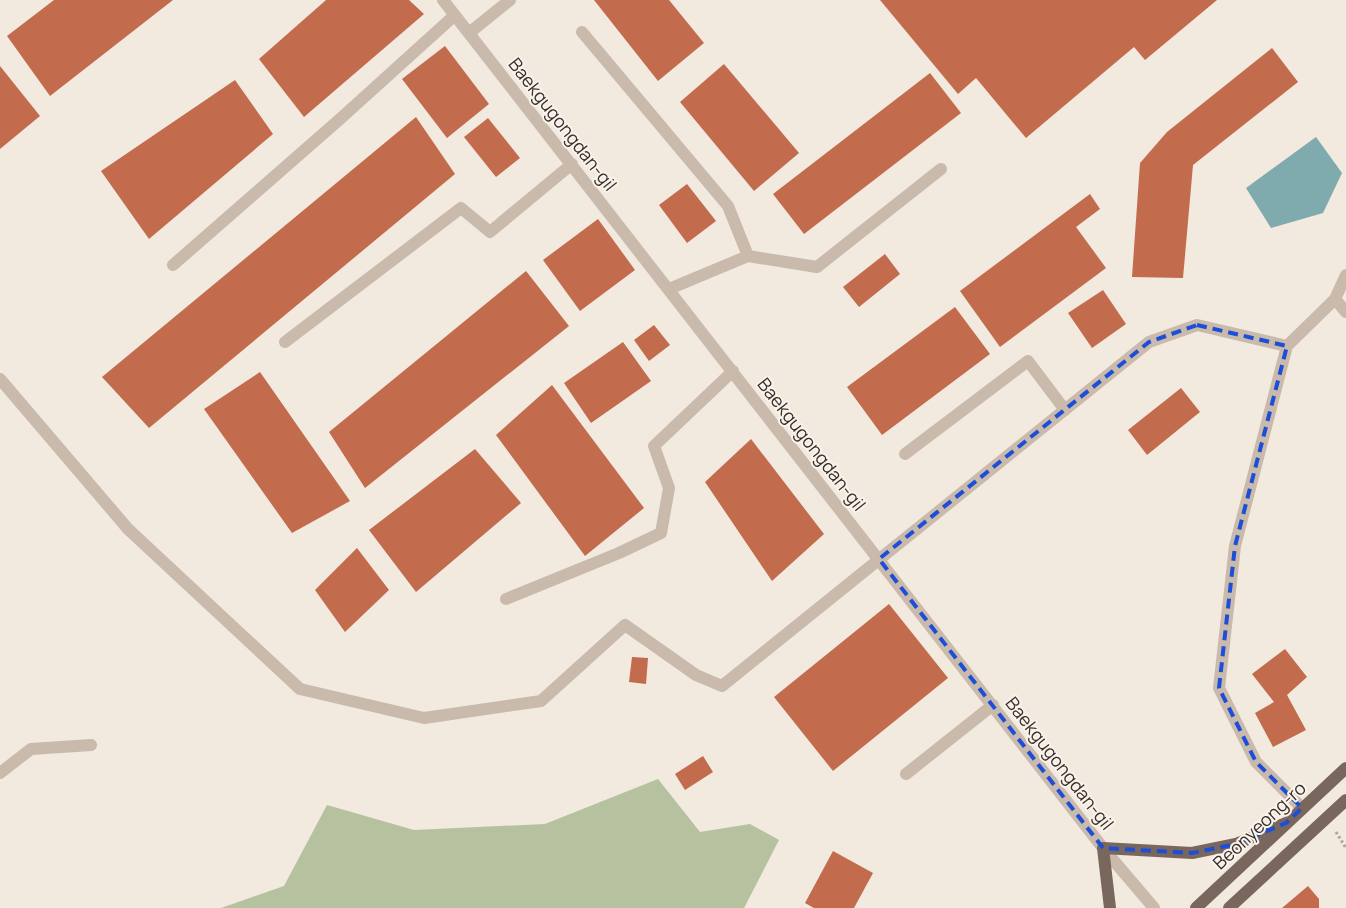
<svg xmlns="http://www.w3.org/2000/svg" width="1346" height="908" viewBox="0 0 1346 908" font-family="Manrope,sans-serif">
	<rect width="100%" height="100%" fill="#f2e9df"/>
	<path fill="#b5c19f" d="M658,779L700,832L750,824L779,840L744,908H221L284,886L327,805L414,830L545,824Z"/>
	<path fill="#7fabae" d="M1316,137L1342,173L1323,213L1271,228L1246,188Z"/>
	<path fill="#c26b4d" d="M54,0H173L50,96L7,36Z
		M326,0H409L424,14L304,117L259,59Z
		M594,0H669L704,43L658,81Z
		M880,0H1217L1145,60L1134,47L1026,138L976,78L958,94Z
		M445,46L489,104L447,138L402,79Z
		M1272,48L1298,82L1193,165L1183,278L1132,277L1140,163L1167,132Z
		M724,64L799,153L754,191L680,102Z
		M0,66L40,116L0,149Z
		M930,73L961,113L804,234L773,194Z
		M235,80L273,134L149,239L101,171Z
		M416,117L455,174L149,428L102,377Z
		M488,118L520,158L496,177L464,137Z
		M687,184L716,221L687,243L659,205Z
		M1090,194L1100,209L1076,227L1106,268L1000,347L960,291Z
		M598,219L635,270L580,311L543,260Z
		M885,254L900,274L859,307L843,287Z
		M526,271L569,326L365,488L329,432Z
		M1103,290L1126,324L1092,348L1068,313Z
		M955,307L990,354L882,435L847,387Z
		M654,325L670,345L649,361L634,340Z
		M623,342L651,381L591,423L564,383Z
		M260,372L350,501L292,533L204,409Z
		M552,385L644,508L585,556L496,435Z
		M1181,388L1200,412L1147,455L1128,430Z
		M751,439L824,534L772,581L705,482Z
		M475,449L521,503L416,592L369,530Z
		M357,548L389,590L345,632L315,590Z
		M889,604L948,678L833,771L774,697Z
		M1285,649L1307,677L1287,695L1306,730L1273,747L1255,713L1274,702L1252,674Z
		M632,657L648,658L646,684L629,682Z
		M703,756L713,772L685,790L675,774Z
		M833,851L873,873L854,908H814L805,903Z
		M1308,886L1319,899V908H1282Z"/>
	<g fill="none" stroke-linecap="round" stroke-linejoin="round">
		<path stroke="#b6a495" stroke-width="3" stroke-dasharray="2.5 2.5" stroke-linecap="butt" d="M1336,832L1346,848"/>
		<path stroke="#cabaab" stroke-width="12" d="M443,0L1103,848L1154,908
			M582,32L728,206L748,256
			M469,33L510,0
			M173,265L340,119L455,15
			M1346,275L1335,299L1346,312
			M669,289L748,256L817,267L941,169
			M285,342L461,208L490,232L572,164
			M1287,346L1235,546L1219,688L1256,762L1302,808
			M0,379L128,529L300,689L424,718L541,701L625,625L696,675L722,686L1149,342L1197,325L1287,346L1335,299
			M905,454L1028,361L1065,410
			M506,599L619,553L661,533L669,488L654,446L733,371
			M0,773L31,749L91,745
			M906,774L993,705"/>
		<path stroke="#79665c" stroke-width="12" d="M1110,908L1103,848L1192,853L1236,844L1286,823
			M1196,908L1346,768
			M1229,908L1346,800"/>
	</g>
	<path fill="none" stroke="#1d4ed8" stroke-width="4" stroke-dasharray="10 6" stroke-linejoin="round" d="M1197,325L1287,346L1235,546L1219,688L1256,762L1302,808L1286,823L1236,844L1192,853L1103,848L879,559L1149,342Z"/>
	<g text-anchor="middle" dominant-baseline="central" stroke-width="4" stroke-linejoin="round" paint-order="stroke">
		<g font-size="18" fill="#382f2a" stroke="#faf3eb">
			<text transform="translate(563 124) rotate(52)">Baekgugongdan-gil</text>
			<text transform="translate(812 444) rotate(52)">Baekgugongdan-gil</text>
			<text transform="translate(1060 763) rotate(52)">Baekgugongdan-gil</text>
			<text transform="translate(1259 825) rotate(-43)">Beonyeong-ro</text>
		</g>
	</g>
</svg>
